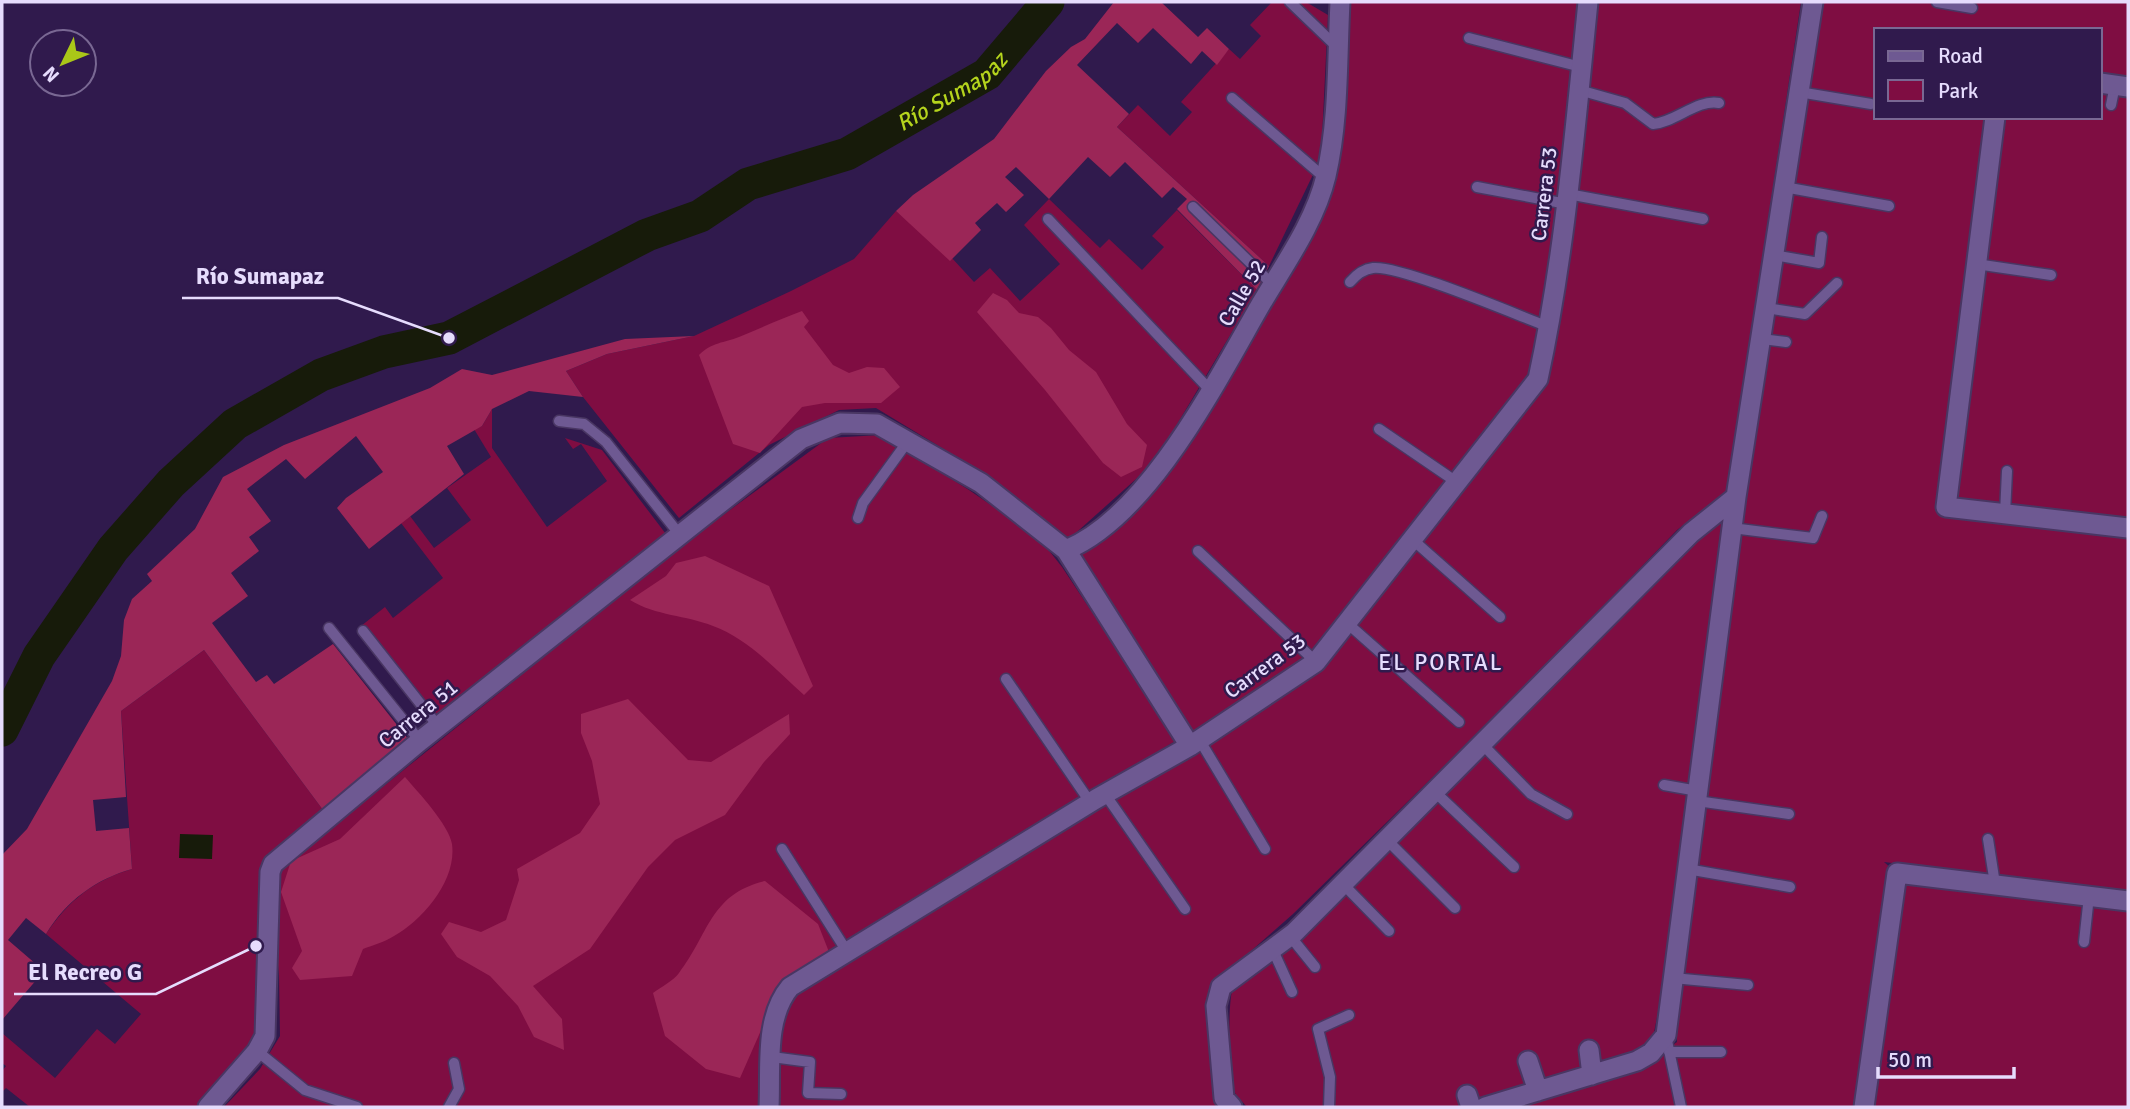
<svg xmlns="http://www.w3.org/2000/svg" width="2130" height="1109" viewBox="0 0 2130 1109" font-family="Signika,sans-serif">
	<rect width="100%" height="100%" fill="#301a4d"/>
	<path fill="#7f0d42" d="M1272,2H1306L1328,15L1321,158L1269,266L1117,127L1138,105L1170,136L1192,112L1181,102L1229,49L1240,59L1261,36L1250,25Z
		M1351,2H1580L1540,343L1528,384L1306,662L1193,737L1074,551L1205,416L1314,236L1339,163Z
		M1595,2H1801L1727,492L1677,530L1532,680L1293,914L1211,986L1219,1102L1224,1107H777L778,1019L796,988L1323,665L1544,383Z
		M1823,2H2128V77L2100,73V30H1876V117H1988L1954,401L1935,509L2128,534V891L1884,862L1892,869L1857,1107H1516L1645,1065L1677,1042L1676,1022C1719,681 1763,340 1823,2Z
		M2100,94L2128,98V520L1956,501L2002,117H2100Z
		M1049,199L1100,248L1109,239L1142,270L1164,247L1152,236L1177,210L1257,290L1154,463L1069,539L980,471L876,408L839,410L769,445L679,518L583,397L566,371L607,354L694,336L791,291L854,259L896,211L951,257L974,282L990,268L1020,301L1060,264L1024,225Z
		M492,409V448L547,527L607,481L581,444L573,449L565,438L602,450L672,542L436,724L361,626L385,607L393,618L443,578L401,523L410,516L434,548L471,520L447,488L491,457L474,429L482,426Z
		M881,435L969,490L1039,538L1062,567L1177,740L791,975L762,1107H224L260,1069L280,1036L279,975L270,885L282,868L689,540L828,438Z
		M1720,517L1725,519L1726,526L1694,745L1668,960L1652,1043L1644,1051L1459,1107L1246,1106C1243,1102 1237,1097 1235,1093C1229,1076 1227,1004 1233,987L1576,665L1698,535Z
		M204,650L326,814L271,861L258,1040L199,1107H30L6,1088L2,1092V1071L6,1066L2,1063V1033L55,1078L97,1029L115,1044L141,1014L46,934C68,901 94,880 132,869L121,711Z
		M1902,880L2128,908V1107H1871Z"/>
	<path fill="#9b2657" d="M1114,2H1161L1198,37L1207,28L1229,49L1217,65L1202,51L1191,64L1153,28L1138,43L1117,23L1077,65L1129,114L1117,127L1269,266L1257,290L1177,209L1187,199L1173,187L1162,198L1125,162L1110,177L1088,157L1049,199L1016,167L1005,177L1024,195L1006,212L997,203L975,223L981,230L950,261L896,211L913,195L994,139L1046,71L1071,47L1085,39Z
		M993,293L1007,300L1019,313L1038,317L1051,328L1069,350L1096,372L1127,424L1147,445L1142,467L1121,477L1103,463L1045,390L977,312Z
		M802,311L809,321L804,327L833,365L849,373L867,367L884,368L900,387L881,403H825L802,407L760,453L733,444L699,355C712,342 724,343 739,337C761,328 780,319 802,311Z
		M694,336L607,354L566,371L583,397L529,391L492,409L482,426L447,446L464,474L369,549L337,508L346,498L383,472L356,436L305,479L286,459L247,489L271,521L249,537L259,551L231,573L248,596L212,623L256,682L267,675L274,684L333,644L412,744L326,814L204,650L121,711L126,797L93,800L96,831L129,828L132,869C96,879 66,901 46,934L26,918L8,940L44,971L2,1020V855L27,829L112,681L121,656L124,620L132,599L152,581L147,574L195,529L223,477L284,445L430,388L462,369L492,375L625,339Z
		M705,556L769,586L813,686L804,695C777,671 749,639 713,626C686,615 656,616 630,600L666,576L676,563Z
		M628,699L688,760L711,762L789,714L790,734L764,762L725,815L675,840L648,867L590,949L533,986L562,1019L564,1050L534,1037L518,1006L490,976L457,957L441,934L449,922L481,932L506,920L519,880L517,869L580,833L600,804L592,761L581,733V714Z
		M405,777C418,792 449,825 452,844C457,880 423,920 394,936C385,942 373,945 363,949L352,976L300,980L292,968L302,951L281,892L291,861L340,839Z
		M765,881L818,924L829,952L766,1019L740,1078L706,1069L665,1036L653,993C661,987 673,981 679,973C709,934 710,894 765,881Z"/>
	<path fill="#171b0a" d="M180,834L213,835L212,859L179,858Z"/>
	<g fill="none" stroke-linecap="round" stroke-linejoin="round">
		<path stroke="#171b0a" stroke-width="33" id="s1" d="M2,730L39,656L113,549L171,483L235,424L321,375L384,352L449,338L647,235L700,216L748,184L847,154L987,74L1048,2"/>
		<g stroke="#493663" stroke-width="13">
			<path id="lane" d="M1290,2L1338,48
				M1937,2L1972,8
				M1469,38L1581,67
				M1579,90L1625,103L1653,124C1676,122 1697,99 1719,103
				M1799,92L1871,104
				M1232,98L1325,178
				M2111,105L2115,85
				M1477,187L1567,204
				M1784,187L1889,206
				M1568,194L1703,219
				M1193,207L1273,285
				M1048,219L1211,391
				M1774,255L1819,263L1822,237
				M1976,264L2051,275
				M1350,282C1356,275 1363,269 1373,268C1400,265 1517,315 1549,327
				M1766,308L1805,314L1837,283
				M1762,339L1786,342
				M559,421L584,424L606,442L680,535
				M1379,429L1458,483
				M2005,514L2007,471
				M858,518L863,503L908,441
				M1732,528L1813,538L1822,516
				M1413,540L1500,617
				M1198,551L1316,662
				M1347,623L1459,722
				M329,628L420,741
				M363,631L438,726
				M1006,679L1090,802
				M1199,739L1265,849
				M1483,745L1531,794L1567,814
				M1664,785L1698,791
				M1435,792L1514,867
				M1105,794L1185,909
				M1697,801L1789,814
				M1988,839L1995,884
				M1387,840L1455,908
				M782,849L846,950
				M1687,869L1790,887
				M1343,884L1389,931
				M1290,936L1315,967
				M2084,942L2089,896
				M1272,948L1292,992
				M1673,978L1748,985
				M1666,1036L1681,1107
				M257,1051L305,1090L357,1107
				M1669,1052H1721
				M772,1057L810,1062L808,1093L841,1094
				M449,1107L459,1089L454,1063
				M1329,1107L1330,1077L1318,1029L1349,1015"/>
		</g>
		<g stroke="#493663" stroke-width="23">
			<path id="street" d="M2100,83L2128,87
				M1995,117L1946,507L2128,528
				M1066,550C1149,516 1217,380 1261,304C1284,265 1315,222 1326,176C1339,120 1337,60 1340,2
				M1589,1050L1592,1075
				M1528,1061L1538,1091
				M1467,1095L1471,1107
				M208,1107L257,1051L265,1036L270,872L273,864L420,741L801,439L840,423L877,424L981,483L1066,550L1190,746
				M769,1107C771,1068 764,1018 790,987L1096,799L1190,746L1316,662L1538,379C1565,255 1575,128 1588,2
				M1232,1107L1224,1098L1216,1006L1221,987L1294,933L1691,533L1736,497
				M1485,1107L1637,1061L1651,1053L1666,1035L1736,497L1813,2
				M1864,1107L1897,873L2128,901"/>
		</g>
		<use href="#lane" stroke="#6e5992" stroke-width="10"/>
		<use href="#street" stroke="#6e5992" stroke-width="19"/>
	</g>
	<g text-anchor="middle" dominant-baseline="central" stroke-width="5" stroke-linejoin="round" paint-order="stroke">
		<g font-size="21" fill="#e6dcfd" stroke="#301a4d">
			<text transform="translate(1544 194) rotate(-83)">Carrera 53</text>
			<text transform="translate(1242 293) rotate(-60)">Calle 52</text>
			<text transform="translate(1265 666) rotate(-36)">Carrera 53</text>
			<text transform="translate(418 714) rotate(-39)">Carrera 51</text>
		</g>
		<g font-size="23" font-style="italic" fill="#b5d41d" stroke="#301a4d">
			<text stroke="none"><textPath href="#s1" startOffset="1183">Río Sumapaz</textPath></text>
		</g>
		<g font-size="23" letter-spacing="2" fill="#e6dcfd" stroke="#301a4d">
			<text x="1441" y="662">EL PORTAL</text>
		</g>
	</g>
	<path fill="none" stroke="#e6dcfd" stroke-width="2.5" d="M449 338L338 298H182M256 946L156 994H14"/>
	<g fill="#e6dcfd" stroke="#301a4d" stroke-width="2.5">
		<circle cx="449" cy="338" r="7"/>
		<circle cx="256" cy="946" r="7"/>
	</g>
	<g font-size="23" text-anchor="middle" font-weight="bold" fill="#e6dcfd" stroke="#301a4d" stroke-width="5" stroke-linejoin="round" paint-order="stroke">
		<text x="260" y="284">Río Sumapaz</text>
		<text x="85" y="980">El Recreo G</text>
	</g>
	<rect width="2130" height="1109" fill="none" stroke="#e6dcfd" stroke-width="7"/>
	<rect x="1874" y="28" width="228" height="91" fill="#301a4d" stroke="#796893" stroke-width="2"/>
	<rect x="1888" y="51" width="35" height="10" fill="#6e5992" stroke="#796893" stroke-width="2"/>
	<text x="1938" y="63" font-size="21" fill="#e6dcfd">Road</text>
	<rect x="1888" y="80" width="35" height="21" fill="#7f0d42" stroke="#796893" stroke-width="2"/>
	<text x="1938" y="98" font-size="21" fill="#e6dcfd">Park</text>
	<g transform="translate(63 63) rotate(227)"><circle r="33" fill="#301a4d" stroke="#796893" stroke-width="2"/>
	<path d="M0-5L12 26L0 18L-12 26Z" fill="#aac718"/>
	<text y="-10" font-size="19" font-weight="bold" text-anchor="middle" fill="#e6dcfd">N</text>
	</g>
	<path d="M1878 1067v10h136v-10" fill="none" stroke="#e6dcfd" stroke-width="3.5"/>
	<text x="1888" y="1067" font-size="21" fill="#e6dcfd" stroke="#301a4d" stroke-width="5" paint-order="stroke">50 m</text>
</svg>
